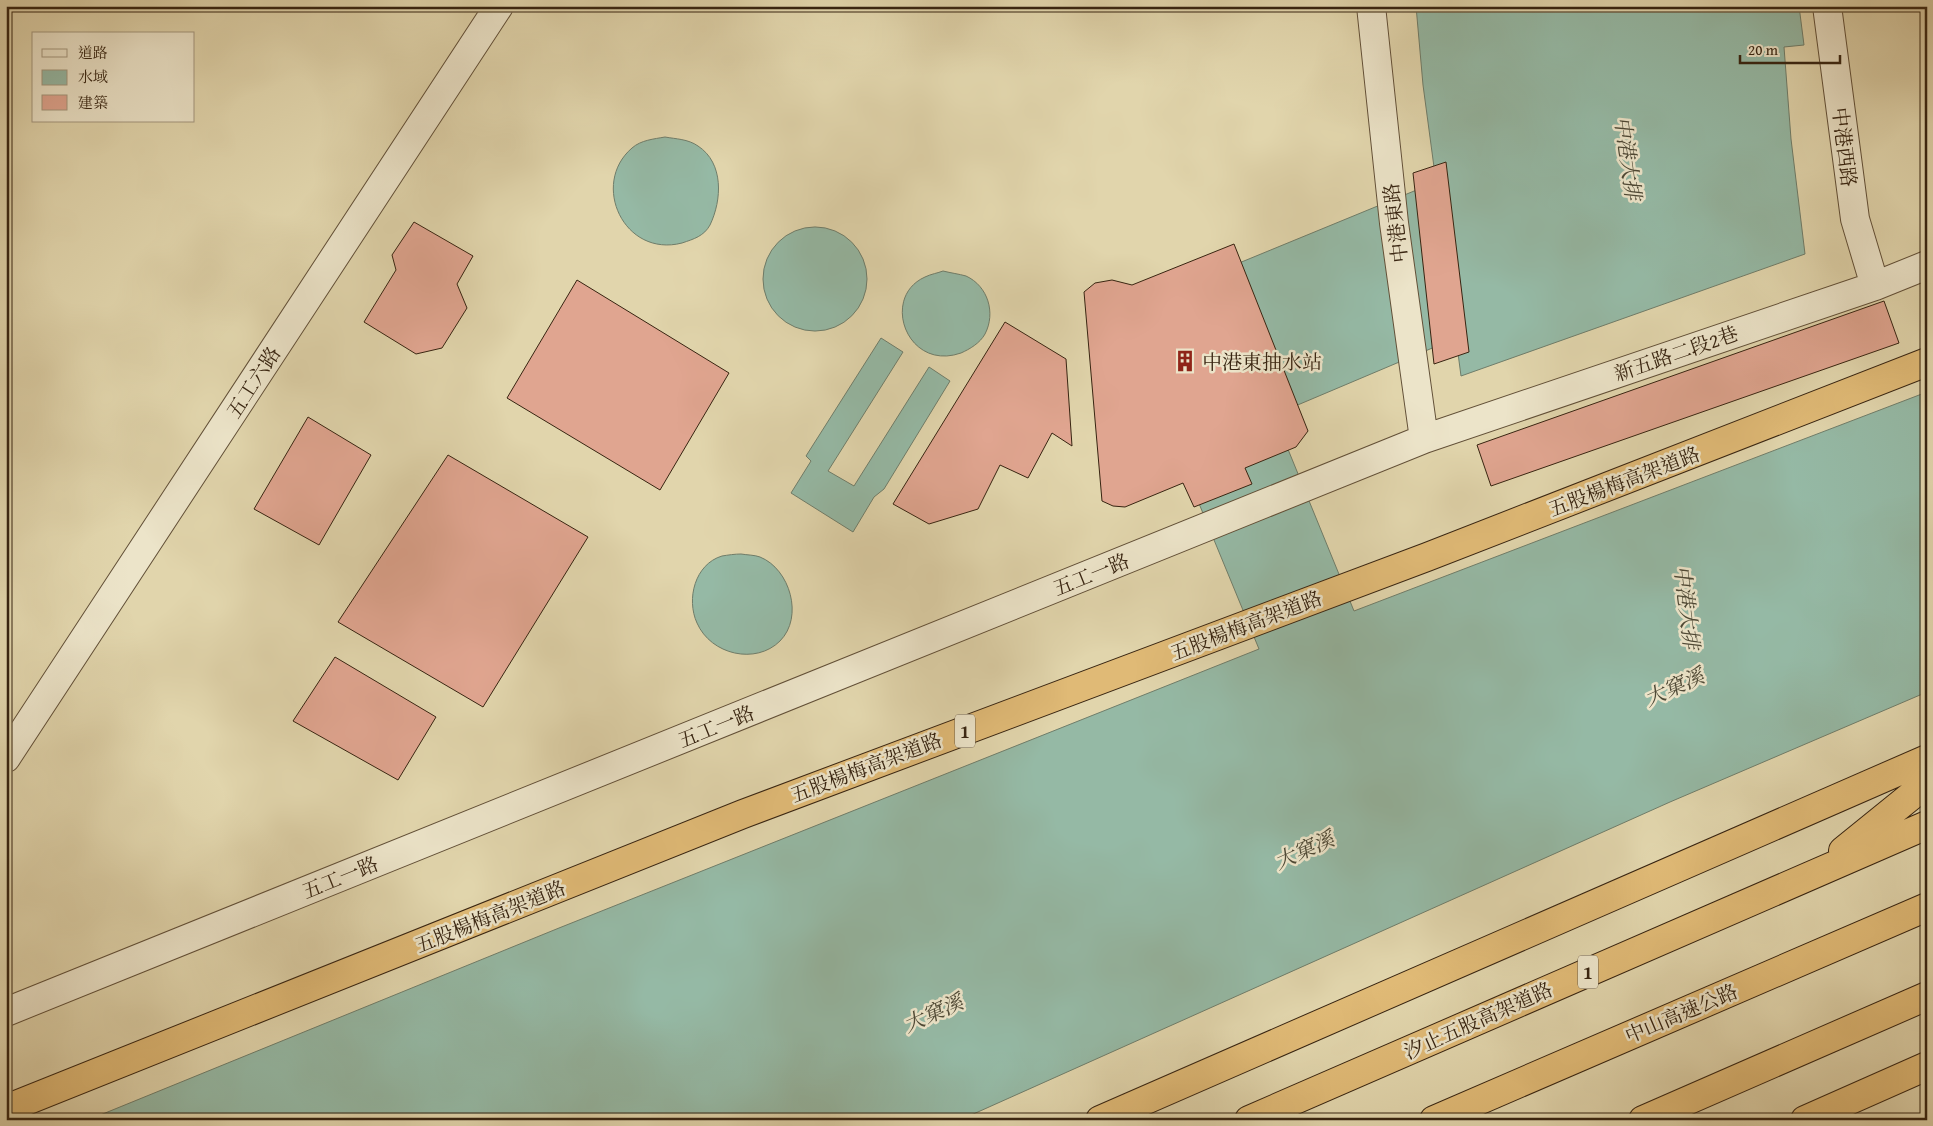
<svg xmlns="http://www.w3.org/2000/svg" width="1933" height="1126" viewBox="0 0 1933 1126" font-family="'Gentium Book Plus','Noto Serif TC',serif">
	<rect width="100%" height="100%" fill="#e1d5ac"/>
	<filter id="stains"><feTurbulence type="fractalNoise" baseFrequency=".004" numOctaves="4"/><feColorMatrix values="0 0 0 0 .2 0 0 0 0 .09 0 0 0 0 .02 0 0 0 .5 -.17"/></filter>
	<radialGradient id="worn" r=".72"><stop offset=".6" stop-color="#630" stop-opacity="0"/><stop offset="1" stop-color="#630" stop-opacity=".3"/></radialGradient>
	<path fill="#95b9a5" stroke="#6f7d6a" d="M1416,6H1799L1804,45L1784,47L1791,139L1805,254L1461,376L1456,338L1274,415L1354,611L1927,392V692L1670,802L960,1120H88L559,928L1259,649L1120,312L1436,182L1423,85Z
		M665,137C676,139 688,139 698,146C724,163 722,200 710,225C704,236 694,239 682,243C624,258 590,184 632,148C641,140 654,139 665,137Z
		M763 279a52 52 0 1 1 104 0a52 52 0 1 1-104 0Z
		M943,271C951,273 959,274 966,276C988,286 996,313 985,334C980,343 970,349 961,353C907,372 880,297 925,277C931,274 938,273 943,271Z
		M881,338L903,352L828,471L854,486L929,367L950,381L884,489L874,497L853,532L791,493L811,461L806,456Z
		M741,554C747,555 755,555 760,557C790,569 804,617 780,641C756,665 711,655 697,623C686,599 695,564 722,556C728,555 735,554 741,554Z"/>
	<path fill="#e0a590" stroke="#372411" d="M1446,162L1469,352L1434,364L1413,173Z
		M414,222L473,256L457,284L467,308L442,348L416,354L364,322L396,270L392,255Z
		M1234,244L1308,431L1296,447L1245,468L1252,484L1194,507L1183,483L1125,507L1113,506L1102,501L1084,292L1095,283L1112,280L1132,285Z
		M577,280L729,373L660,490L507,398Z
		M1884,301L1899,343L1491,486L1477,445Z
		M1005,322L1066,359L1072,446L1052,433L1028,478L1000,465L978,509L929,524L893,504Z
		M308,417L371,455L319,545L254,509Z
		M448,455L588,537L483,707L338,622Z
		M335,657L436,717L398,780L293,721Z"/>
	<g fill="none" stroke-linecap="round" stroke-linejoin="round">
		<g stroke="#625038" stroke-width="30">
			<path id="minor" d="M1371,6L1394,223L1424,439
				M1827,6L1855,219L1875,286
				M6,758L499,6
				M6,1012L1424,439L1875,286L1927,265"/>
		</g>
		<g stroke="#372411" stroke-width="30">
			<path id="highway" d="M1843,851L1927,783
				M6,1109L743,814L1427,557L1927,362
				M1100,1120L1927,759
				M1249,1120L1927,825
				M1434,1120L1927,907
				M1643,1120L1927,996
				M1805,1120L1927,1066"/>
		</g>
		<use href="#minor" stroke="#ece4c9" stroke-width="28"/>
		<use href="#highway" stroke="#e0ba76" stroke-width="28"/>
	</g>
	<defs>
		<g id="building-bare" transform="scale(1.725)"><path d="M-4-6H4V6H1V3H-1V6H-4ZM-2.5-4.3h1.7v1.8h-1.7ZM.8-4.3h1.7v1.8H.8ZM-2.5-1h1.7V.8h-1.7ZM.8-1h1.7V.8H.8Z" fill="#8f2418" stroke="#ece4c9" stroke-width="2.5" paint-order="stroke"/></g>
	</defs>
	<g fill-rule="evenodd">
		<use href="#building-bare" x="1185" y="361"/>
	</g>
	<g text-anchor="middle" dominant-baseline="central" stroke-width="5" stroke-linejoin="round" paint-order="stroke">
		<g fill="#ece4c9" stroke="#6d5e48" stroke-width="1">
			<rect x="955" y="714.5" width="20" height="33" rx="4"/>
			<rect x="1578" y="955.5" width="20" height="33" rx="4"/>
		</g>
		<g font-size="19" font-weight="bold" fill="#372411">
			<text x="965" y="731">1</text>
			<text x="1588" y="972">1</text>
		</g>
		<g font-size="20" fill="#372411" stroke="#ece4c9">
			<text transform="translate(1845 147) rotate(83)">中港西路</text>
			<text transform="translate(1395 223) rotate(-97)">中港東路</text>
			<text transform="translate(1676 353) rotate(-19)">新五路二段2巷</text>
			<text transform="translate(253 382) rotate(-57)">五工六路</text>
			<text transform="translate(1624 481) rotate(-21)">五股楊梅高架道路</text>
			<text transform="translate(1091 574) rotate(-22)">五工一路</text>
			<text transform="translate(1246 625) rotate(-21)">五股楊梅高架道路</text>
			<text transform="translate(716 726) rotate(-22)">五工一路</text>
			<text transform="translate(866 767) rotate(-21)">五股楊梅高架道路</text>
			<text transform="translate(340 877) rotate(-22)">五工一路</text>
			<text transform="translate(490 916) rotate(-22)">五股楊梅高架道路</text>
			<text transform="translate(1681 1013) rotate(-23)">中山高速公路</text>
			<text transform="translate(1478 1020) rotate(-24)">汐止五股高架道路</text>
		</g>
		<g font-size="20" fill="#372411" stroke="#ece4c9" text-anchor="start">
			<text x="1202" y="361">中港東抽水站</text>
		</g>
		<g font-size="21" font-style="italic" fill="#4e4936" stroke="#ece4c9">
			<text transform="translate(1628 158) rotate(82)">中港大排</text>
			<text transform="translate(1687 607) rotate(83)">中港大排</text>
			<text transform="translate(1674 687) rotate(-24)">大窠溪</text>
			<text transform="translate(1304 850) rotate(-24)">大窠溪</text>
			<text transform="translate(933 1013) rotate(-24)">大窠溪</text>
		</g>
	</g>
	<rect width="1933" height="1126" fill="none" stroke="#e1d5ac" stroke-width="25"/>
	<rect x="8" y="8" width="1918" height="1111" fill="none" stroke="#372411" stroke-width="2.5"/>
	<rect x="12" y="12" width="1908" height="1101" fill="none" stroke="#372411"/>
	<rect x="32" y="32" width="162" height="90" fill="#ece4c9" stroke="#a4977f"/>
	<rect x="42" y="49" width="25" height="8" fill="#ece4c9" stroke="#a4977f"/>
	<text x="78" y="58" font-size="15" fill="#372411">道路</text>
	<rect x="42" y="70" width="25" height="15" fill="#95b9a5" stroke="#a4977f"/>
	<text x="78" y="82" font-size="15" fill="#372411">水域</text>
	<rect x="42" y="95" width="25" height="15" fill="#e0a590" stroke="#a4977f"/>
	<text x="78" y="108" font-size="15" fill="#372411">建築</text>
	<path d="M1740 55v8h100v-8" fill="none" stroke="#372411" stroke-width="2.5"/>
	<text x="1748" y="55" font-size="15" fill="#372411" stroke="#ece4c9" stroke-width="4" paint-order="stroke">20 m</text>
	<rect width="100%" height="100%" filter="url(#stains)"/>
	<rect width="100%" height="100%" fill="url(#worn)"/>
</svg>
